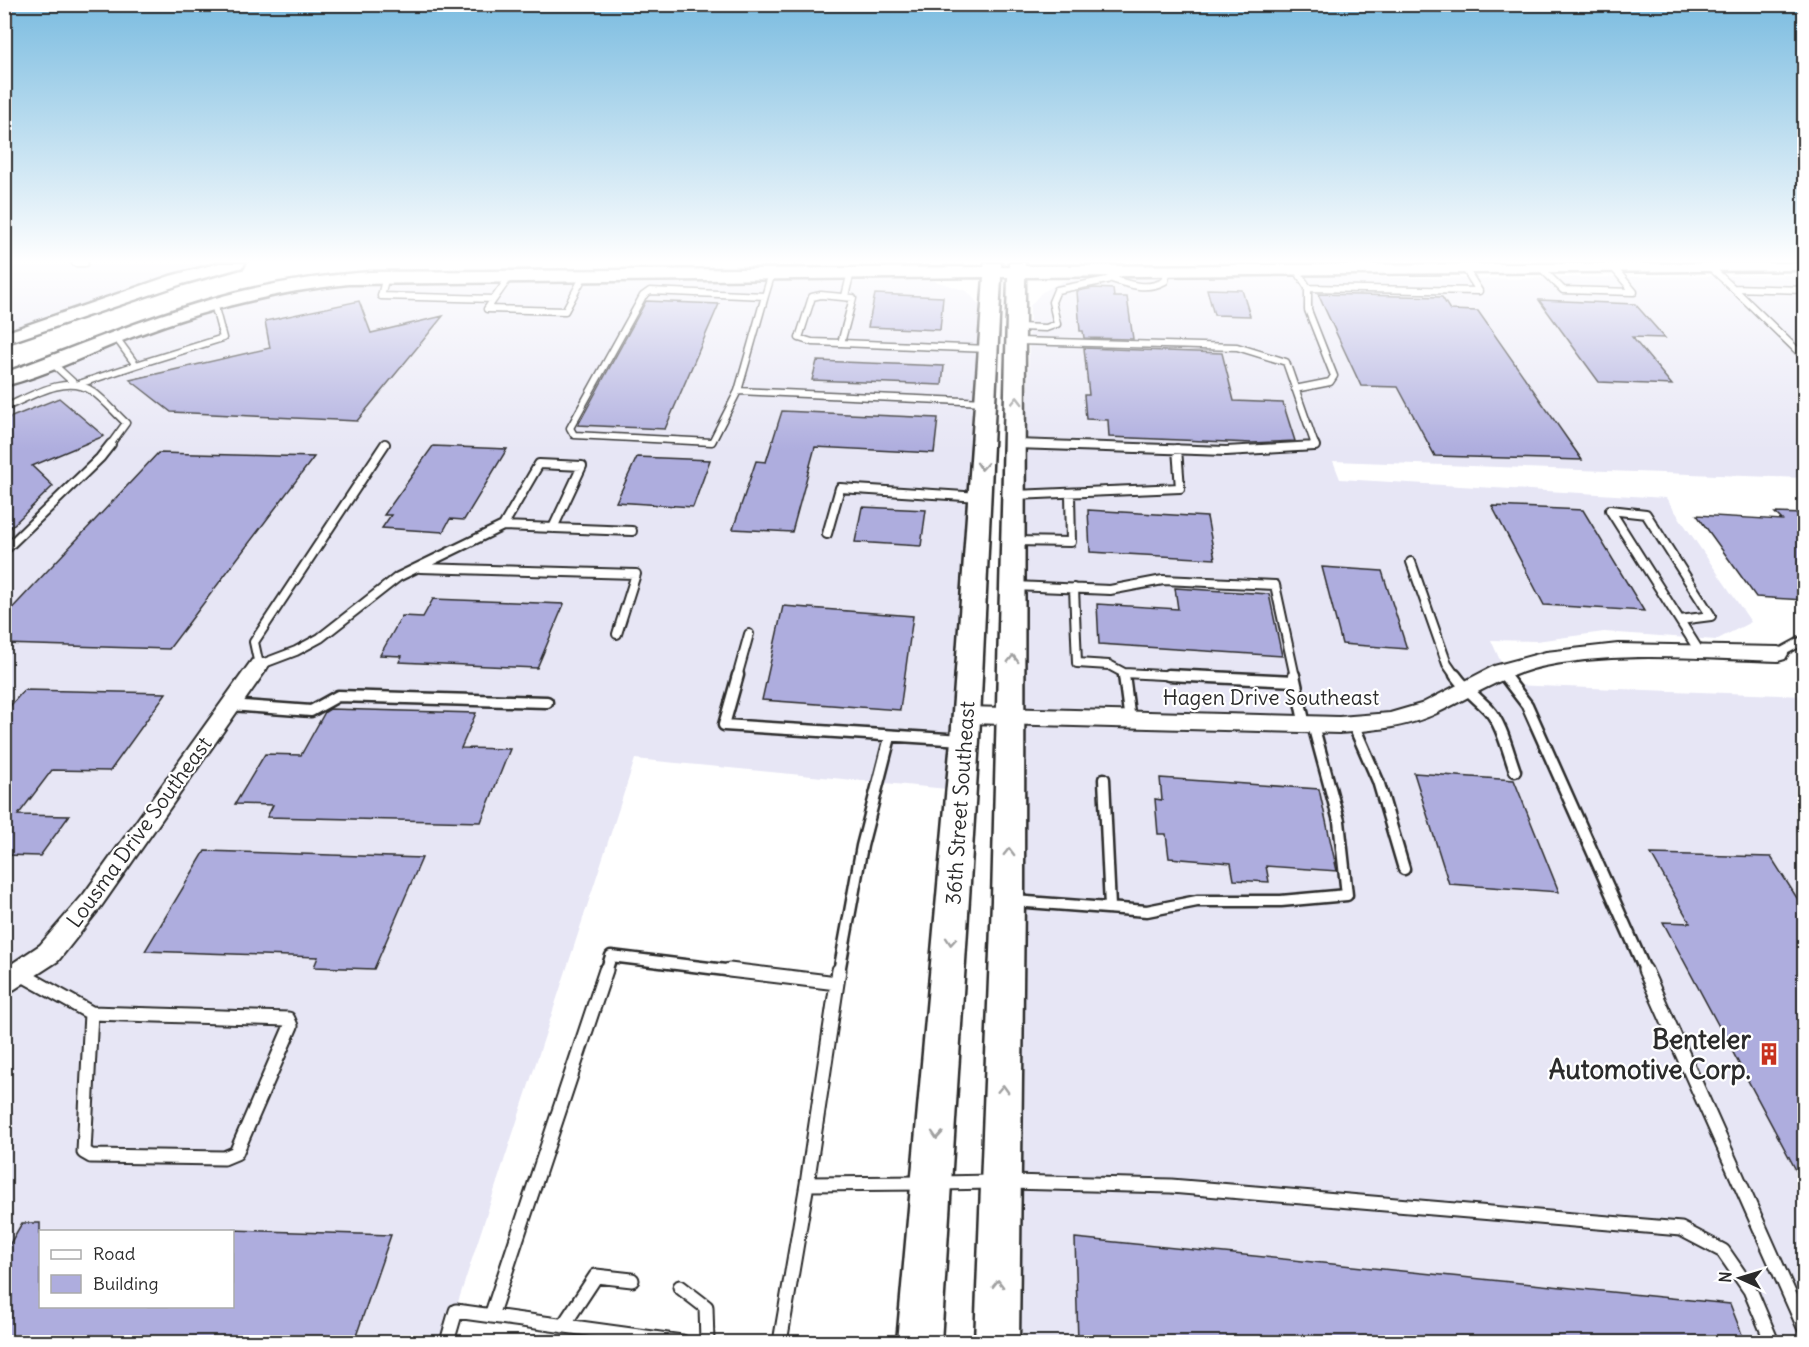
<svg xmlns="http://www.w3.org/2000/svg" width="1809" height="1347" viewBox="0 0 1809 1347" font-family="Delius,sans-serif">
	<rect width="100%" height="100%" fill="#fff"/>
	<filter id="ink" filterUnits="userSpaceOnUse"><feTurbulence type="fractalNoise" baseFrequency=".0167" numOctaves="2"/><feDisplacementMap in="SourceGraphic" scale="12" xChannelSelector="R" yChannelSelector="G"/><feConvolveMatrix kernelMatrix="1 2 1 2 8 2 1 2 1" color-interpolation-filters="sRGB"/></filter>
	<g filter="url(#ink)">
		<path fill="#e7e6f5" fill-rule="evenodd" d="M5,263H215L5,333Z
			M1104,274L1485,279L1804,275V478L1333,461L1340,479L1666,498L1751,622L1716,640L1604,632L1536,641L1491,640L1511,685L1804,696V1342H1005L1030,306L1041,293L1063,281Z
			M915,275L967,291L981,307L947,789L635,759L445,1342H5V388L204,311L257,295L352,282ZM40,1232H232V1306H40Z"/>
		<path fill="#aeadde" stroke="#2b2b2b" stroke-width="1.5" d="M1094,288L1113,289L1114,297H1127L1133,339L1084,338L1083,331H1080L1077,291Z
			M1207,289L1242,290L1250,316L1214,315Z
			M875,294L943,297L940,330L868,327Z
			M1318,294L1442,297L1450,310L1478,311L1582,460L1435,456L1398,387L1361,386Z
			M1539,300L1635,304L1665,338L1632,337L1672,385L1599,382Z
			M359,301L371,333L443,316L357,421L171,412L130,380L270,348L265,321Z
			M646,301L719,304L665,429L578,425Z
			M1084,348L1222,353L1234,401L1283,403L1295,441L1252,443L1109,437L1108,420L1086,419L1084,395H1089Z
			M817,361L944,366L942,385L812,380Z
			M59,398L104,436L32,466L53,486L4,534V420Z
			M782,411L938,418L934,453L815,447L792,532L733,529L756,461L766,462Z
			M433,446L507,449L464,520L450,519L443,532L382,528L391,515H384Z
			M158,453L314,457L169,649L4,644V617Z
			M637,457L710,460L693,507L616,502Z
			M1492,506L1583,510L1644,611L1544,605Z
			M862,507L926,510L921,546L855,542Z
			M1088,510L1207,517L1215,559L1090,552Z
			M1775,513L1804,514V600L1756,597L1697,515L1782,520Z
			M1322,567L1382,571L1407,649L1342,644Z
			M1175,588L1269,594L1282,656L1099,644L1097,604L1178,609Z
			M433,599L564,604L537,668L399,662L402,656L380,655L402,616L423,617Z
			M783,606L913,616L900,710L762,700Z
			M24,690L166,693L110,771L52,770L18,815L69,816L40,856L4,855V713Z
			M330,709L476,713L461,748L510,749L481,822L267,817L273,805L235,804L265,754L301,755L325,712Z
			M1414,773L1514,780L1559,892L1449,884Z
			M1160,778L1319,789L1337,871L1266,866L1269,882L1234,880L1231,863L1169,858L1166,834H1158L1155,799L1162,800Z
			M205,851L422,858L374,969L314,967L318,957L145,951Z
			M1651,854L1771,857L1804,909V1185L1663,922L1690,923Z
			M22,1223H40V1306H232V1230L391,1235L354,1342H4V1254Z
			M1075,1238L1730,1304L1745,1342H1078Z"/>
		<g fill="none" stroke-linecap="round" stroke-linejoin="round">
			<g stroke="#2b2b2b" stroke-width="9">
				<path id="lane-far3" d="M75,263H85
					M1709,266L1733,288L1804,290
					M1540,267L1563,290L1634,292L1612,266
					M1296,269L1308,288L1479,291L1464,267
					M511,275L487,309L565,311L585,274
					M386,276L381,296L494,299
					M1112,279C1130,285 1147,291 1165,281L1168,270
					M1733,288L1804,357
					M650,291L765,296L738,391L712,442L574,435L570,428L643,296Z
					M821,295L853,298L841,343L812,342L799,338L812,297Z
					M765,296L772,273
					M845,296L851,272
					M1018,327L1046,328L1057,324L1052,302L1057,290L1107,280L1119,274L1118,270
					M117,339L136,365L223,338L214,304
					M1018,341L1237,347L1286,362L1315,445
					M841,343L989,349
					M52,363L76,385L136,365
					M1295,389L1330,382L1334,376L1308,310V288
					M738,391L986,402
					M4,408C28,398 66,373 92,391C105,400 115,413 126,423L110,445
					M1016,444L1047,445"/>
			</g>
			<g stroke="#2b2b2b" stroke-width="12">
				<path id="lane-far2" d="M385,444L254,642L259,665L296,651L320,638L398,577L503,526L632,531
					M1016,444L1226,451L1315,446L1314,444
					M1015,495L1180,488L1177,449
					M503,526L539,464L582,466L553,528
					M827,534L840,488L980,497
					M1014,541L1071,542L1070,494
					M4,551L100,458L111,444
					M1411,562L1447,664L1456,677
					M420,568L636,574L617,634
					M1014,586L1110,590L1163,580L1275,585L1295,677
					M1074,588L1077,663L1109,665L1124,673
					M1680,620L1711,616L1646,514L1610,510L1701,654
					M1778,654L1804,640
					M1501,671L1505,677
					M737,677L749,634
					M1124,677V673L1200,677"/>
			</g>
			<g stroke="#2b2b2b" stroke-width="15">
				<path id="lane-far1" d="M738,675L724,725L963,740
					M1124,675L1130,721
					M1168,675L1295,681
					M1294,675L1305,725
					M1455,675C1465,689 1476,697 1488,709C1502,724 1508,752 1515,771
					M1504,675L1527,705L1646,972
					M231,705L311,711L338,696L547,702
					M1353,724L1378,781L1404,869
					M1104,779L1110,907
					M1014,901L1147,911L1197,901H1281L1347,895L1339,821L1313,725
					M606,972L611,956L742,972
					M839,972L862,846L890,737"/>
			</g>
			<g stroke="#2b2b2b" stroke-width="17">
				<path id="lane" d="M729,970L837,983L839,970
					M1645,970L1804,1327
					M21,974L91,1013
					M91,1013L288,1019L291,1026L236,1153L224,1158L91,1156L84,1152Z
					M1009,1182L1171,1186L1681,1229L1723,1251L1750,1290L1772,1342
					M940,1183L992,1182
					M807,1184L837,983
					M680,1287L706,1307L707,1342
					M491,1316L606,970
					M563,1326L596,1276L632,1280
					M447,1342L456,1311L682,1342
					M780,1342L807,1184L923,1183"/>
			</g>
			<g stroke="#2b2b2b" stroke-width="4">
				<path id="street" d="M1618,644L1778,647L1785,649L1788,654L1785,659L1778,661C1701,659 1621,651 1545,666C1505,674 1473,696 1437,713C1406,728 1373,730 1339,733L966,723L959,720L956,715L959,710L966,707L1339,717L1390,713L1421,704L1494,666L1546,652Z
					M259,658L266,660L269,665L266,670L100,908L58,961L4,996V969L40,945L84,894L252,660Z"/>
			</g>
			<g stroke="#2b2b2b" stroke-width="5">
				<path id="secondary" d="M220,263H245L243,267L182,284L4,344V333L170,276Z
					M985,263H1001V267H1009V263H1025V266L1804,263V270L1025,277L1024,900L1019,1342H975L992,900L1008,277H1001L979,740L941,1342H897L951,740L984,277L348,284C273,292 203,310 132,337C90,353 48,375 4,386V373C74,348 141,319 212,299C263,284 317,276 370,272L984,267Z"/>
			</g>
			<use href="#lane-far3" stroke="#fff" stroke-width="6"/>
			<use href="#lane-far2" stroke="#fff" stroke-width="8"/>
			<use href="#lane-far1" stroke="#fff" stroke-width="10"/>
			<use href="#lane" stroke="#fff" stroke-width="13"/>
			<use href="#street" fill="#fff" fill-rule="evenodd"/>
			<use href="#secondary" fill="#fff" fill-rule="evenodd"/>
		</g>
		<defs><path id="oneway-chevron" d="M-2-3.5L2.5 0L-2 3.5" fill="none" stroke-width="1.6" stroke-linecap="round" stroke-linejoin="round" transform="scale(1.5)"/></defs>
		<g stroke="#a0a0a0">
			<use href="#oneway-chevron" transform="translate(1017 401) rotate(-89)"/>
			<use href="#oneway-chevron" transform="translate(982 466) rotate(94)"/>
			<use href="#oneway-chevron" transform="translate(1013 659) rotate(-89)"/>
			<use href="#oneway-chevron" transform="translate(1009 852) rotate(-89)"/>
			<use href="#oneway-chevron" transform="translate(951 941) rotate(94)"/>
			<use href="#oneway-chevron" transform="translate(1003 1089) rotate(-88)"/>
			<use href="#oneway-chevron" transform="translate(937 1135) rotate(94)"/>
			<use href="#oneway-chevron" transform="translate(998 1284) rotate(-89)"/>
		</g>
	</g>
	<linearGradient id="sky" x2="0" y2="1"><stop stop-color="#7bbce0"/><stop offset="0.58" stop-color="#fff"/><stop offset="1" stop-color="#fff" stop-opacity="0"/></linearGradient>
	<rect width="1809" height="451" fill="url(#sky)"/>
	<defs>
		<g id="building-bare" transform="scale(1.8)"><path d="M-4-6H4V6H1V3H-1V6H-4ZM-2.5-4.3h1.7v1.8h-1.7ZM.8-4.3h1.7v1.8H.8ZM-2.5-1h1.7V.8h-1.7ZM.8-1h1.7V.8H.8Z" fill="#c8321e" stroke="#fff" stroke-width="2.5" paint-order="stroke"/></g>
	</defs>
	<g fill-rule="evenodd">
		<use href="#building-bare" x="1769" y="1054"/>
	</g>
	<g text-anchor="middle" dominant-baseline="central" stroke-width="4.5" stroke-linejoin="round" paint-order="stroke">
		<g font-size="21" fill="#2b2b2b" stroke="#fff">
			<text x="1271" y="697">Hagen Drive Southeast</text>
			<text transform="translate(960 803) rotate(-86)">36th Street Southeast</text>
			<text transform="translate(139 832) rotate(-54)">Lousma Drive Southeast</text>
		</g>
		<g font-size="26" font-weight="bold" fill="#2b2b2b" stroke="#fff" text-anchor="end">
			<text x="1751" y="1039">Benteler<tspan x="1751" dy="30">Automotive Corp.</tspan></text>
		</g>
	</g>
	<rect width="1809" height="1347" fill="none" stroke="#fff" stroke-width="24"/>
	<rect x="12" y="12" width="1785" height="1323" fill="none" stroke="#2b2b2b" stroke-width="2" filter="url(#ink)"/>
	<rect x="39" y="1230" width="195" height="78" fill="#ffffff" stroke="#aaaaaa" stroke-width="1.5"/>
	<rect x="51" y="1250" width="30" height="9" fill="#ffffff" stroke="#aaaaaa" stroke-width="1.5"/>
	<text x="93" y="1260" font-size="18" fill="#2b2b2b">Road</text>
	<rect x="51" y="1275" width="30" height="18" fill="#aeadde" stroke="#aaaaaa" stroke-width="1.5"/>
	<text x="93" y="1290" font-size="18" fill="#2b2b2b">Building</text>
	<g transform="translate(1740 1278) rotate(274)" stroke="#ffffff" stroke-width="4.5" paint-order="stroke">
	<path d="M0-4.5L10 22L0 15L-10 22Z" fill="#2b2b2b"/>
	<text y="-9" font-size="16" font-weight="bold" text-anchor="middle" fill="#2b2b2b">N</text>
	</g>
</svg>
